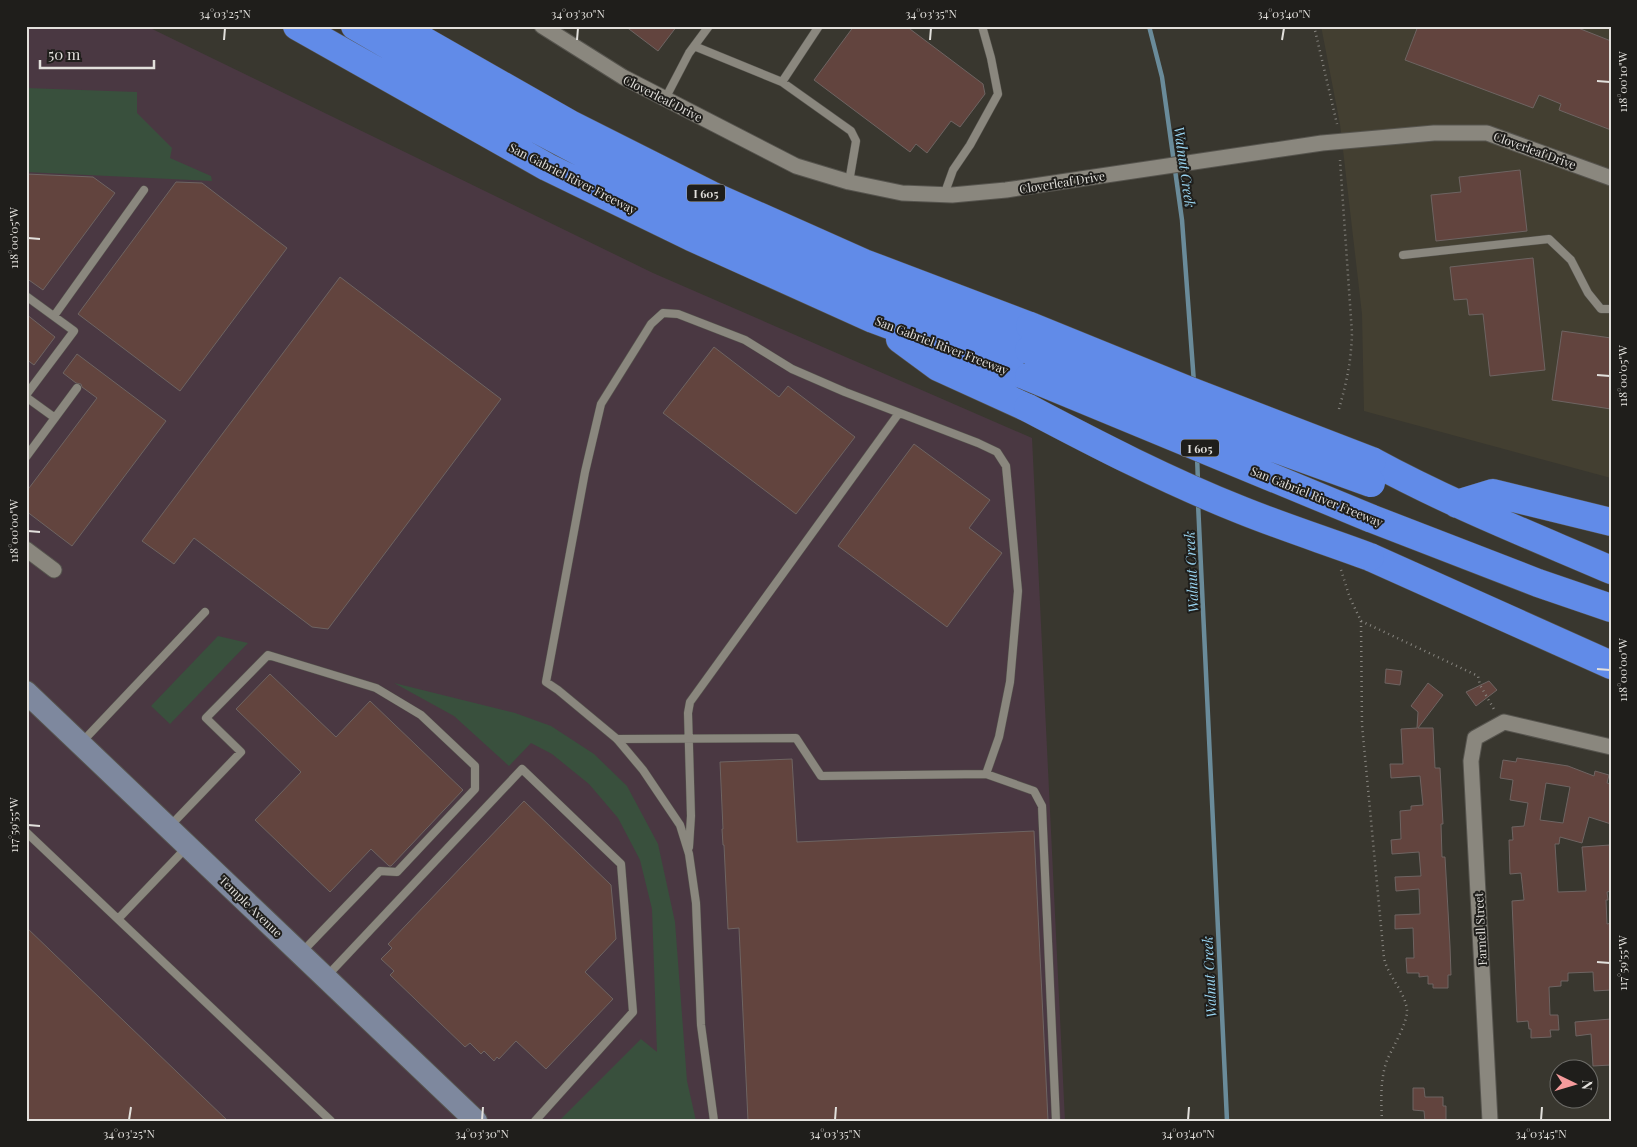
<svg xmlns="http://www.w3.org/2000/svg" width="1637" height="1147" viewBox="0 0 1637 1147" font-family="'Playfair Display',serif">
	<rect width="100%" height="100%" fill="#39372f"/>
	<path fill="#433f31" d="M1321,26H1611V478L1364,411L1362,314L1340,124Z"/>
	<path fill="#4a3842" d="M26,26H146L653,273L1032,438L1065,1121H26Z"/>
	<path fill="#39503d" d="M26,88L137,92V113L172,148L170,158L211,176L212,181L26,172Z
		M218,636L248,643L170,724L151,706Z
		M394,683L515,713L551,726L594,754L627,786L658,844L675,922L687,1081L696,1121H559L641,1039L657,1052L652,909L640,860L618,818L589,784L552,754L531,743L509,766L454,716Z"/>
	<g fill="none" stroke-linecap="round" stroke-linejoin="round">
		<path stroke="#6a8b9a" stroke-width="4.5" d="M1149,26L1162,77L1182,220L1194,383
			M1197,455L1198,483
			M1198,503L1227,1121"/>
	</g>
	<path fill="#62443e" stroke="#6e6462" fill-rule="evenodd" d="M625,26H677L658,51Z
		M854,26H906L983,84L985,94L960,127L951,121L927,153L916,144L910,152L814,80Z
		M1418,26H1573L1611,41V130L1559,110L1561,104L1539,95L1533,108L1405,60Z
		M1520,170L1527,231L1436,241L1431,195L1461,192L1459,177Z
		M26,174L93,177L115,193L43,290L26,278Z
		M176,182L202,183L287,248L180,391L78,314Z
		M1533,258L1545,370L1490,376L1483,314L1469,315L1467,299L1454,300L1450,267Z
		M340,277L501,399L328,629L312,627L194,538L174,564L142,541Z
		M26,314L55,337L34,365L26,359Z
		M1562,331L1611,338V409L1552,400Z
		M714,347L779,397L788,386L855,437L796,514L663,413Z
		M77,354L166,421L72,546L26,511V492L97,398L82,387L81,384L76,383L63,373Z
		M914,444L990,500L969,528L1002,553L947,627L838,546Z
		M1386,669L1402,671L1400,685L1385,683Z
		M270,674L336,737L370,701L463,790L391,866H389L371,849L330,892L255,820L301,772L236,709Z
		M1489,681L1497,690L1476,706L1466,692Z
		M1428,683L1443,695L1418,728H1433L1435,768H1440L1443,824H1441L1442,857H1445L1450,946L1451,975H1448V988H1433V984H1428V976L1419,977V973H1407L1406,958H1414L1413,928L1395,929V915L1420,914L1419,889L1396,891L1395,877L1421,876L1419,852L1392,854L1391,840L1401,839L1400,811L1411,810V806L1423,805L1420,776L1391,778L1390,764H1403L1401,729L1417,728L1418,712L1411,706Z
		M1517,758L1568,766L1594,776L1595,771L1609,775L1607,783L1611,784V824L1589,817L1582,843L1560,837L1559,844H1555L1558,892L1586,891L1582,847L1610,845L1611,891L1607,892L1608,900H1606L1607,924L1611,923V990L1594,991L1593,972L1568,973V981H1561V986L1549,987L1550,1015H1558L1559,1030H1550L1551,1037L1531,1038V1029H1529L1528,1021L1517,1022L1512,901L1524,900L1521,873L1510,874L1509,840H1513L1512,827L1524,826L1528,803L1510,800L1513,780L1500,778L1503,760L1516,762ZM1546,783L1570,787L1563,823L1540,820Z
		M792,759L797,842L1034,831L1048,1121H748L739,928L728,929L724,845H723L722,829H723L720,762Z
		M524,801L611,885L616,939L585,972L613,999L546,1069L516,1041L499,1059L497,1057L494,1061L484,1051L481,1054L470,1043L465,1047L390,975L394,971L381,959L392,948L388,944Z
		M26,927L228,1121H26Z
		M1611,1019V1065L1593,1066L1591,1034L1576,1036L1575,1022Z
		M1413,1088H1424L1425,1097H1443V1106H1446V1121H1425L1424,1111L1413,1110Z"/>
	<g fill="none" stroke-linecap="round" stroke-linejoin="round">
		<g stroke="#56544e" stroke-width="9">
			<path id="service" d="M694,46L782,82L851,131L856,141L849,182
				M782,82L819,26
				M665,99L689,53L709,26
				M944,195L953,170L970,145L998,94L991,58L982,26
				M1403,255L1549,239L1571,260L1588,293L1601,309H1611
				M26,296L74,331L26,395
				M54,316L144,190
				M26,397L55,418
				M26,457L77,388
				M617,739L796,738L821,776L986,774L1034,791L1042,806L1056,1121
				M82,742L205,612
				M170,826L241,752L206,718L268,655L376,688L421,715L475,766V789L397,872L380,871L302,952
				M26,832L331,1121
				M689,847L691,816L688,713L690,702L899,413
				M118,919L186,848
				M327,976L522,769L621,864L633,1012L535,1121
				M714,1121L701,1025L696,903L689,854L680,825L643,770L617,739L558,690L546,682L585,472L601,404L651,324L663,313L678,314L745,340L792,369L845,392L978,443L997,452L1006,466L1018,591L1010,682L999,737L986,774"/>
		</g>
		<g stroke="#56544e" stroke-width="17">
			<path id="minor" d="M542,26L623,77L796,166L849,182L902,193L952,195L1006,190L1322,143L1434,133H1487L1611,178
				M26,549L54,570
				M1490,1121L1471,761L1475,738L1504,722L1611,747"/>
		</g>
		<g stroke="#56544e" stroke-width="24">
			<path id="secondary" d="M26,692L476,1121"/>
		</g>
		<g stroke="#56544e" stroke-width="29">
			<path id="motorway" d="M297,26L547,167L691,237L873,319L1029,377
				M355,26L491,105L639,183L763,242L898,300L1029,350
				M398,26L570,124L711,195L864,263L1030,326
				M900,339L938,367L1028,408
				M1372,461C1449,503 1530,535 1611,570
				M1457,504L1493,493L1611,522
				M1370,518L1538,583L1611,608
				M1370,557L1611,665"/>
		</g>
		<path stroke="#888680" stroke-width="2.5" stroke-dasharray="1 4" stroke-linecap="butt" d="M1314,26L1337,124
			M1339,409C1347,380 1351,363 1352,333L1340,160
			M1341,570L1350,598L1361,621L1362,725L1384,958C1388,977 1405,991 1407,1010C1408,1022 1392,1049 1387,1060C1380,1080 1381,1100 1382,1121
			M1361,621L1478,676L1480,685L1495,711"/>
		<use href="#service" stroke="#8a877e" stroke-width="8"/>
		<use href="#minor" stroke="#8a877e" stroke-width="15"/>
		<use href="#secondary" stroke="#7e889e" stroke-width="22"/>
		<use href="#motorway" stroke="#618be8" stroke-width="28"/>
		<g stroke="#56544e" stroke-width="29" stroke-linecap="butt">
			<path id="motorway-bridge" d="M1030,326L1185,389L1372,461
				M1029,350L1202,422L1371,483
				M1029,377L1370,518
				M1028,408C1098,445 1168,481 1241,510C1283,527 1327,541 1370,557"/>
		</g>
		<use href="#motorway-bridge" stroke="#618be8" stroke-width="28"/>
	</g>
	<path fill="none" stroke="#e2e0dc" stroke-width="2" d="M224,40L225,28M577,40L578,28M930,40L931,28M1282,40L1284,28M1597,81L1610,82M28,238L40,239M1597,375L1610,376M28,531L40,532M1597,669L1610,670M28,825L40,826M1597,962L1610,963M129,1120L131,1107M482,1120L483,1107M835,1120L836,1107M1188,1120L1189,1107M1541,1120L1542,1107"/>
	<g text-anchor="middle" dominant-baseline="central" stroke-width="4" stroke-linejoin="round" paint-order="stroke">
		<g fill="#1f1e1b" stroke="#a8a6a2" stroke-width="1">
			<rect x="687" y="184.5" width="38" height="17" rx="4"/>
			<rect x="1181" y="439.5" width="38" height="17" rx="4"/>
		</g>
		<g font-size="11" font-weight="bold" fill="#e2e0dc">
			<text x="706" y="193">I 605</text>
			<text x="1200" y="448">I 605</text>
		</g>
		<g font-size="12" fill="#e2e0dc" stroke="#1f1e1b">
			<text transform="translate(663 98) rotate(27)">Cloverleaf Drive</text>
			<text transform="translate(1535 150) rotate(20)">Cloverleaf Drive</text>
			<text transform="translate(573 178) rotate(27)">San Gabriel River Freeway</text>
			<text transform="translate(1062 182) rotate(-9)">Cloverleaf Drive</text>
			<text transform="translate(942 345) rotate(21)">San Gabriel River Freeway</text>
			<text transform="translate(1317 496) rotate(22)">San Gabriel River Freeway</text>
			<text transform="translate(251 906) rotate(44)">Temple Avenue</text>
			<text transform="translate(1480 929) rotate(-93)">Farnell Street</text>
		</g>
		<g font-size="14" font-style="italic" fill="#99d5f2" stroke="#1f1e1b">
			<text transform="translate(1185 167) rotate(82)">Walnut Creek</text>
			<text transform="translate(1191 572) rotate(-93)">Walnut Creek</text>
			<text transform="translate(1209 977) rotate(-93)">Walnut Creek</text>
		</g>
	</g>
	<rect width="1637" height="1147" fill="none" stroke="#1f1e1b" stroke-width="55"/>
	<g transform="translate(1574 1084) rotate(95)"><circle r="24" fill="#1f1e1b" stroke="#6d6c68"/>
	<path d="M0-4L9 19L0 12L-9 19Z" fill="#f59b9c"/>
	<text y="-8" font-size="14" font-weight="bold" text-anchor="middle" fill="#e2e0dc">N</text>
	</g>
	<path d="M40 60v8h114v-8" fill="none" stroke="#e2e0dc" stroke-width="2.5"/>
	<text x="48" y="60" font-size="15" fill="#e2e0dc" stroke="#1f1e1b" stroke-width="4" paint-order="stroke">50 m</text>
	<rect x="28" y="28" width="1582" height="1092" fill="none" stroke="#e2e0dc" stroke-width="2"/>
	<g font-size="12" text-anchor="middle" fill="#e2e0dc">
		<text x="225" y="18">34°03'25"N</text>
		<text x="578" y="18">34°03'30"N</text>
		<text x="931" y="18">34°03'35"N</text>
		<text x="1284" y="18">34°03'40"N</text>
		<text transform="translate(1623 82) rotate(-90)" y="4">118°00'10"W</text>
		<text transform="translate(14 238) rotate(-90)" y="4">118°00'05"W</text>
		<text transform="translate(1623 376) rotate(-90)" y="4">118°00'05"W</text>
		<text transform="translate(14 531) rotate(-90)" y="4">118°00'00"W</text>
		<text transform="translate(1623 670) rotate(-90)" y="4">118°00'00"W</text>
		<text transform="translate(14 825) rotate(-90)" y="4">117°59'55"W</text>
		<text transform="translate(1623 963) rotate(-90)" y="4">117°59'55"W</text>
		<text x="129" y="1138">34°03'25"N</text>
		<text x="482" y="1138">34°03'30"N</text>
		<text x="835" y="1138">34°03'35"N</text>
		<text x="1188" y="1138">34°03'40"N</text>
		<text x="1541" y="1138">34°03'45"N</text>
	</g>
</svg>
